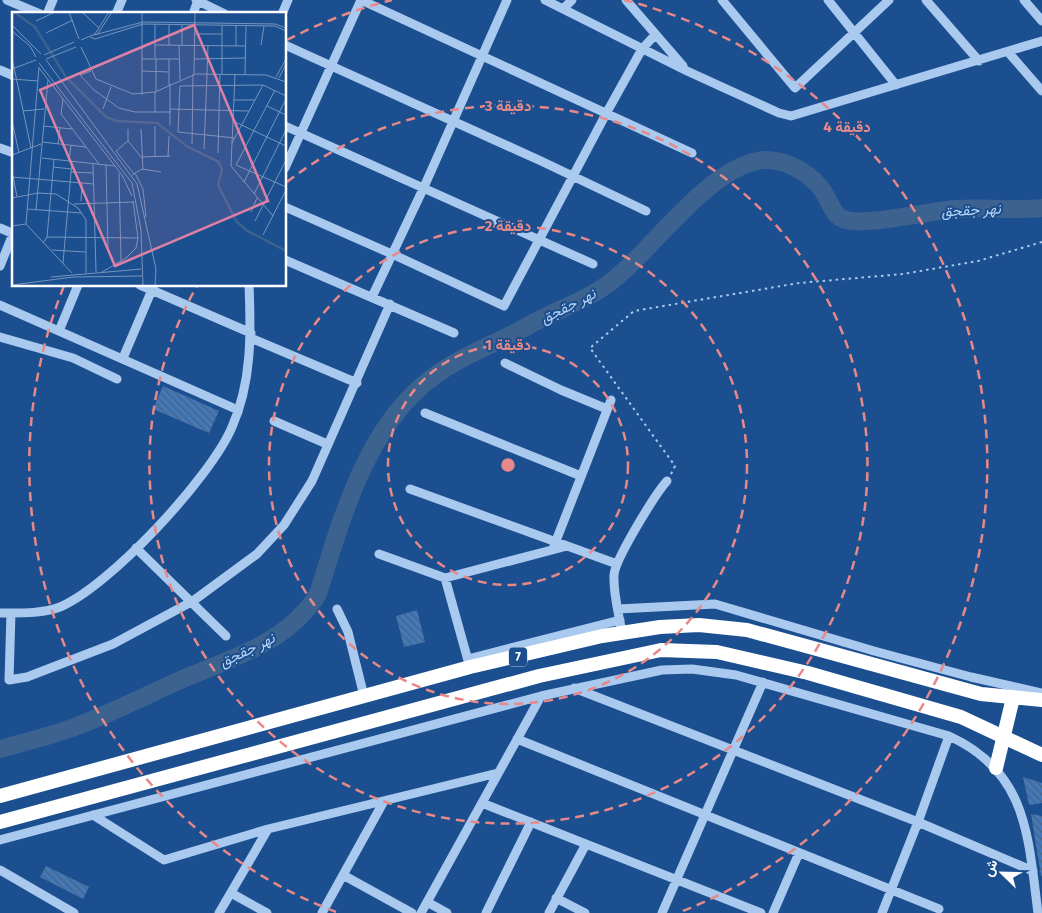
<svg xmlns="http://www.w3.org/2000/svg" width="1042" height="913" viewBox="0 0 1042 913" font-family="'Fira Sans',Vazirmatn,sans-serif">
	<defs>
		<pattern id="building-back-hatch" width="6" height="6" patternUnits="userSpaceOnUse" patternTransform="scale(1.25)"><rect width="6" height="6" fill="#4478b7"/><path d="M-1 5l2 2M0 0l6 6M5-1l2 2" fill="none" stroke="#486282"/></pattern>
	</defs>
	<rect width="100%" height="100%" fill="#1b4f8f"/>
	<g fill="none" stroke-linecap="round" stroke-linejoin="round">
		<path stroke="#3c6290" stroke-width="18" d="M0,749C22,743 45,737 66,730C107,716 146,695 185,678C235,657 288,642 318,594C342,518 366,426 433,377C461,356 495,344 526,327C556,309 591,300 618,276C656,244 707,172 757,161C779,156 806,170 820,187C830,199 831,216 846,220C868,226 929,211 956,209C984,207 1013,211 1042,208"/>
	</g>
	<path fill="url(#building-back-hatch)" d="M163,386L219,411L209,433L153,409Z
		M417,610L425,642L404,647L396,616Z
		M1023,777L1042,783V803L1029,805Z
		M1031,814L1042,816V876H1041Z
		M46,866L89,887L83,899L40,877Z"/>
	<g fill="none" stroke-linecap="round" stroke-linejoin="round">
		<path stroke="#a9c9ee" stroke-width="2" stroke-dasharray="2.5 4" stroke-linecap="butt" d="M671,474L675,466L590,348L634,311L799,283L903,274L978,261L1042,242"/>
		<path stroke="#a9c9ee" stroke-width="9" d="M7,0L40,14
			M196,0L225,14
			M361,0L692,153
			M545,0L687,71L779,113L791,116L1042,41
			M626,0L683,66
			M722,0L795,88L889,0
			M828,0L896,85
			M926,0L979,61
			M1024,0L1042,21
			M563,9L572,0
			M47,14L53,0
			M116,14L122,0
			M193,14L198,0
			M282,14L288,0
			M285,45L541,161L646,211
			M1008,52L1042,91
			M0,70L14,76
			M285,126L593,264
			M0,148L14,153
			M285,168L361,0
			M285,207L392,254L504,306L607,112L642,49L655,35
			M0,228L14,234
			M285,260L454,333
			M0,266L13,234
			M140,285L251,333
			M372,297L424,187L507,0
			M0,305L238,410
			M59,331L78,285
			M0,337L73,358L117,379
			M251,338L357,383
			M123,358L154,285
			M505,363L561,390L607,409
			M425,413L581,476
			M274,421L327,444
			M410,489L617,564
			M554,546L611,400
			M136,548L226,636
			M379,554L445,578L567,546
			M445,578L469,664
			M337,609L348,632L364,696
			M618,609L715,604L874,651L971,677L1042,693
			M0,613C19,613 42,614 60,607C110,586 211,477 232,427C252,382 251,333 249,285
			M11,613L9,680L27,677L113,644L193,601L257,554L284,525L312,481L390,304
			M622,633C619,614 613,594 614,575C615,559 656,493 667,481
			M468,659L620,620
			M574,688L918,822L1033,871
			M517,739L939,909
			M482,803L761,913
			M93,815L164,860L268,829L498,773
			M0,840L541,696L662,670L692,669L736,675L949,736C1028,772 1028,837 1038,913
			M0,870L74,913
			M343,875L412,913
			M231,893L267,913
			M556,898L585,913
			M427,902L447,913
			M219,913L268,829
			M322,913L384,801
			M421,913L541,696
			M486,913L531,822
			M549,913L586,844
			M662,913L763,682
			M773,913L799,853
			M882,913L918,822L949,736"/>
		<path stroke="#fff" stroke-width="14" d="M996,768L1013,698
			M0,796L470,667L602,636L660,627L699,625L747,630L981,694L1042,700
			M0,822L539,676L661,650L717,652L808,673L961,717L1042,755"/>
	</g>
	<g fill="none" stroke="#e88989" stroke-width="2.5" stroke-dasharray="9 6">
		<circle cx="508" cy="465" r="120"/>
		<circle cx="508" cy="465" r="239"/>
		<path d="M287 182A359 359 0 1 1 197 286"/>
		<path d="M336 912A479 479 0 0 1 64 286M287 40A479 479 0 0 1 392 0M624 0A479 479 0 0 1 680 912"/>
	</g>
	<g text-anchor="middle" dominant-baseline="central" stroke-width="4" stroke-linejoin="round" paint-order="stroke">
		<rect fill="#1b4f8f" stroke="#bbcadd" stroke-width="1" x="509" y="647.5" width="18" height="19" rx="4"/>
		<g font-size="12" font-weight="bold" fill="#fff">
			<text x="518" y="657">7</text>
		</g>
		<g font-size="15" font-style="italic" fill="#b5d3f5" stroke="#1b4f8f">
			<text transform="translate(971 210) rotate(-3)">نهر جقجق</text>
			<text transform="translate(568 306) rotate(-27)">نهر جقجق</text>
			<text transform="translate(247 650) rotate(-26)">نهر جقجق</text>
		</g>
	</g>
	<g transform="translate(12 12)">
		<rect width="274" height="274" fill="#1b4f8f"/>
		<path fill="none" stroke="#3c6290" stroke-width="2.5" d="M2,0L23,15L54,65L94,105L105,109L145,111L176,135L207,150L210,158L206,173L225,210L234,218L274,239"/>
		<path fill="none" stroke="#7695bc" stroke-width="1" d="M57,0L67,27M70,0L87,16M24,9L43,0M143,12V46M0,13L29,42M157,13V33M170,13V33M0,19L18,34L24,45M34,21L61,8M182,22H210M82,23L131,10L263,12L274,16M85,23L100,0M78,25L83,27L131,12L263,14L274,19M69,28L83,22L97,0M143,33L234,34M167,33L168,68M249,33L252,14M224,34V14M69,35L84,67L121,82L143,80L184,62L254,63L274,70M32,43L62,30M0,46L19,136M34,47L64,35M130,47H167M157,47V73M183,47L234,46M34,48L125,172L144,257L143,273M27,51L120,171L129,218L131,273M27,56L110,163L120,184M0,57L24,48M79,59L68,63L82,78L107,96L123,100H158M130,59L157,60M182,62L183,0M195,62L196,34M210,62V13M223,62L219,154L261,204M233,62L234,14M264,65L274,47M267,66L274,52M0,67L26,69M263,78L224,153L274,175M144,79V47M143,80V101M130,83V0M51,87L49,102L87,152M222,88H243M255,94L274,103M91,97L99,75M158,97L237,99M11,99L32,97M0,109L7,141M221,109L274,134M158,113V72M31,114L60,117M143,114V145M116,117V129L130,146M129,117L131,157M223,126L166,120L168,74L251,73L274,84M30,130L74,135M220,131L251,73M46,132L48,116M180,132L181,62M192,137L195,62M104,139L122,162M104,139L116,129M206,141L208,62M0,143L29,132M130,145L158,144M156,145L157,124M30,146L103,154M57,149L59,133M81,152L84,260M94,153L96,236M41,155L60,157M0,159L5,185M59,160L81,161M107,161L109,249M123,161L131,177L134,205M120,163L130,157L149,160M0,165L82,172M232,170L274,87M242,182L274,118M0,186L26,181L44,182L66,196L74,208V261M69,189L70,171M62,192L122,190M15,197L70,201M24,198L36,68M239,200L245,186M243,209L274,148M14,212L27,55M0,214L14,212L60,261M251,223L274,178M35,225L126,226M31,231L35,225L42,148M40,238L74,240M51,251L60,149M90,260L114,246L124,236L126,226L121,189M39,265L129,257M0,273L61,265L130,264"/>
		<path fill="#dd80a5" fill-opacity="0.15" stroke="#dd80a5" stroke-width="2.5" d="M182,13L256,189L103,254L28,78Z"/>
		<rect width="274" height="274" fill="none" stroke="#fff" stroke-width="2.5"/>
	</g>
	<circle cx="508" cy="465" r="8" fill="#e88989" stroke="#1b4f8f" stroke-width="2.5"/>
	<g font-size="15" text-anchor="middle" font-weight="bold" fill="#e88989" stroke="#1b4f8f" stroke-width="4" stroke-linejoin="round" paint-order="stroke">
		<text x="508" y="111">3 دقيقة</text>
		<text x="847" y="132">4 دقيقة</text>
		<text x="508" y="231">2 دقيقة</text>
		<text x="508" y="350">1 دقيقة</text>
	</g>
	<g transform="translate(1002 873) rotate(293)" stroke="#1b4f8f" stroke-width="4" paint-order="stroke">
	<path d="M0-4L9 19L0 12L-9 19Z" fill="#ffffff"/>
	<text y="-8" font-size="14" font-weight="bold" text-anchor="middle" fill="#ffffff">ش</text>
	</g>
</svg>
